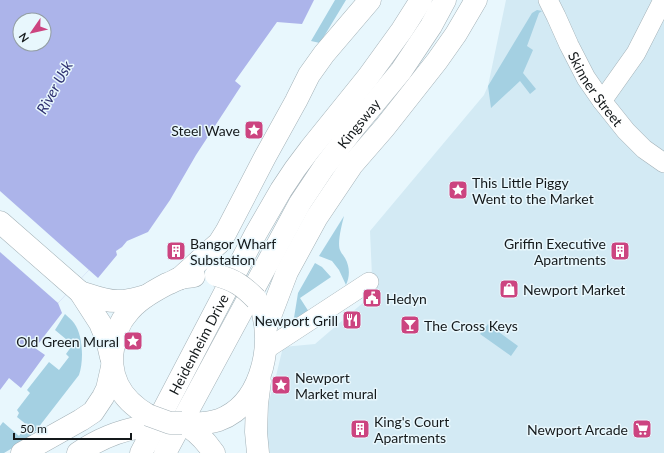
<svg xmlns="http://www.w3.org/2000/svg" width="664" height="453" viewBox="0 0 664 453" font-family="Lato,sans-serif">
	<rect width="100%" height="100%" fill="#e8f7fd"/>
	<path fill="#d3eaf4" d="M506,0H664V453H270L267,438L269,401L276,376L283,347L315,344L365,301L375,296L376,287L372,276L370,231L484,95L488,86Z"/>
	<path fill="#a4d0e2" d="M335,0H346L320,43L311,41Z
		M537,10L542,11L539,13L527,46L533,50L523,73L536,89L530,94L520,81L491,108L488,86L532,13Z
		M344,216C342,224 337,243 340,250C341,253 344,256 345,258C350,267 350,276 346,285L339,270L332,261L319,256Z
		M315,263L322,267L331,277L300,298L309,312L293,324L298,293Z
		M65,314C68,317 72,320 74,323C83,335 84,361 79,375L31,437L4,453H0V426L3,422L19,436L27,425L17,417L19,413L17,410L30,393L27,390L49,362L59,370L69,357L66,354L71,347L67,340L55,330Z
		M488,324L518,346L511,356L480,334Z"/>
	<path fill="#acb4ea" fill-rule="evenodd" d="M0,0H314L302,24L277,22L235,81L241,86L196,155L170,200L148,232L127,241L122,247L116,251L117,255L98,278L89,270L58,303L62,313L35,348L45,355L21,388L9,378L0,390ZM20,20H44V44H20Z"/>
	<path fill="#e8f7fd" d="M0,191L89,270L58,303L0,252Z"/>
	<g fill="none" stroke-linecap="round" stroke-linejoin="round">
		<g stroke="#a3b1b7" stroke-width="20">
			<g id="minor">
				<path id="s1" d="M548,0L556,16L569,45L586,78L602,101L626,131L644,149L664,163"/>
				<path d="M602,101L636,53L663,0"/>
				<path d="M265,350L369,282"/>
			</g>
		</g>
		<g stroke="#a3b1b7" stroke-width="23">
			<g id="major">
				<path d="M0,222L80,292L100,323L107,340L111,357"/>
				<path d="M179,279L211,250L219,243L226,232L265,157L296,101L309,75L324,54L370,0"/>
				<path d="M80,292C93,296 106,302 120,301C129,301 137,298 146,296"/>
				<path d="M266,327L287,272L317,217L352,165L385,127L437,61L456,34L476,0"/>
				<path d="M148,415C120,399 107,375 114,343C116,333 119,323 126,315C136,301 152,292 167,284C171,283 175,280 178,279C183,277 189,277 194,276"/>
				<path d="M182,423C195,424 207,424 219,420C260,405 272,351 263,313"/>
				<path d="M182,423C196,430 205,440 214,453"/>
				<path d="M22,453L81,420L93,412L103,397L107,389L112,367"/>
				<path d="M78,453C97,440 118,431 141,427"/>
				<path id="s2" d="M141,453L255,235L281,190L295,169L310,149L368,77L402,30L421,0"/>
				<path id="s3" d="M165,453L300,203L324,167L353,129L401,71L431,26L445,0"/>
				<path d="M258,453L256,432L257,404L260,381"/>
			</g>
		</g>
		<use href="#minor" stroke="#fff" stroke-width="19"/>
		<use href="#major" stroke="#fff" stroke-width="22"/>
		<g stroke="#a3b1b7" stroke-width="23" stroke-linecap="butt">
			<path id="major-bridge" d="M216,275C235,280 243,286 256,299
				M148,415L170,423H182"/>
		</g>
		<use href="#major-bridge" stroke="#fff" stroke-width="22"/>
	</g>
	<defs>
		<g id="sight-square" transform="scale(1)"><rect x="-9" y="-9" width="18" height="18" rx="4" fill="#cc4480" stroke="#e8f7fd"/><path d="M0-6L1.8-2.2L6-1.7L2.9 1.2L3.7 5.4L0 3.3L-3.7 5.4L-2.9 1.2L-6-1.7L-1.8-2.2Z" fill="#fff"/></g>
		<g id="building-square" transform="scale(1)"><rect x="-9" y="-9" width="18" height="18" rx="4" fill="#cc4480" stroke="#e8f7fd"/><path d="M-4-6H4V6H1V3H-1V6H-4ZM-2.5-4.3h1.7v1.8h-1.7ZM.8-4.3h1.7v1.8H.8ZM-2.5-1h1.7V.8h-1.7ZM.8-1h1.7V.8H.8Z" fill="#fff"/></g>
		<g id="shop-square" transform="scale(1)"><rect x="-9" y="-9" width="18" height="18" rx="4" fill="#cc4480" stroke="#e8f7fd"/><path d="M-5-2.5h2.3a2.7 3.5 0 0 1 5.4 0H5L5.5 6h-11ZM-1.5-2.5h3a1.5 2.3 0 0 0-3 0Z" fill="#fff"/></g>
		<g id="civic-square" transform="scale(1)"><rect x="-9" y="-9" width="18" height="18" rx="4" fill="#cc4480" stroke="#e8f7fd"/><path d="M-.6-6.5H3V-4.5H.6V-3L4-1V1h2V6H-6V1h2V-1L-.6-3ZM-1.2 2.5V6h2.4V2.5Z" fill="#fff"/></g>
		<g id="restaurant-square" transform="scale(1)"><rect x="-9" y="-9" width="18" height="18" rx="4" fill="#cc4480" stroke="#e8f7fd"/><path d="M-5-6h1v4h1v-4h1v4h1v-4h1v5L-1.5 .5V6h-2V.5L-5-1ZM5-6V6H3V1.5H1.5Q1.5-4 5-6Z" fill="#fff"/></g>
		<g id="bar-square" transform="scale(1)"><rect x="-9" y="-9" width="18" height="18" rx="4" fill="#cc4480" stroke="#e8f7fd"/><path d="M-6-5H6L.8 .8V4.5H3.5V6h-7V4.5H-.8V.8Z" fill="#fff"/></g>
		<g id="supermarket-square" transform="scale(1)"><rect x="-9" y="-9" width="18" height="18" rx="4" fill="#cc4480" stroke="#e8f7fd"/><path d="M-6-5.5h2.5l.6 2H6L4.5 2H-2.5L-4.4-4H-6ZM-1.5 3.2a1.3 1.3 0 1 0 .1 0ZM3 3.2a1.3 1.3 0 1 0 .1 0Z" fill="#fff"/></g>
	</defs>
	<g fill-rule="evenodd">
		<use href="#sight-square" x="254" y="130"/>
		<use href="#sight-square" x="458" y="190"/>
		<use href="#building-square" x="176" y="251"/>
		<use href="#building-square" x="620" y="251"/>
		<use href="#shop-square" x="509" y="289"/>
		<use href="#civic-square" x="372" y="298"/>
		<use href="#restaurant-square" x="352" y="320"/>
		<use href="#bar-square" x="410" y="325"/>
		<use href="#sight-square" x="133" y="341"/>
		<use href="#sight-square" x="281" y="385"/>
		<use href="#building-square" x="360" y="429"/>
		<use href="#supermarket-square" x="642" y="429"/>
	</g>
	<g text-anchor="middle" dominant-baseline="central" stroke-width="3" stroke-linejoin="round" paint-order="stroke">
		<g font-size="14" fill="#14191b" stroke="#e8f7fd">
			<text stroke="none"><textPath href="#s1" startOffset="101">Skinner Street</textPath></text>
			<text stroke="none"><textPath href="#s3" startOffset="383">Kingsway</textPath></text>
			<text stroke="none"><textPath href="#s2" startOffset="123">Heidenheim Drive</textPath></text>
		</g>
		<g font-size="14" fill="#14191b" stroke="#e8f7fd" text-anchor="start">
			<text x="240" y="130" text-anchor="end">Steel Wave</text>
			<text x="472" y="182">This Little Piggy<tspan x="472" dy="16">Went to the Market</tspan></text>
			<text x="190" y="243">Bangor Wharf<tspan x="190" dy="16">Substation</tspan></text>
			<text x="606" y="243" text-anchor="end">Griffin Executive<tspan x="606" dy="16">Apartments</tspan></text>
			<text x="523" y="289">Newport Market</text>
			<text x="386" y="298">Hedyn</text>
			<text x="338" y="320" text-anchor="end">Newport Grill</text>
			<text x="424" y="325">The Cross Keys</text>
			<text x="119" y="341" text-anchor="end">Old Green Mural</text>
			<text x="295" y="377">Newport<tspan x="295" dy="16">Market mural</tspan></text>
			<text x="374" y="421">King's Court<tspan x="374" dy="16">Apartments</tspan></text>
			<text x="628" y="429" text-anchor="end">Newport Arcade</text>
		</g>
		<g font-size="15" font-style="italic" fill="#2f3171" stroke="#e8f7fd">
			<text transform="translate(54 87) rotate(-61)">River Usk</text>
		</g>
	</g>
	<g transform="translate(32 32) rotate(236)"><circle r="19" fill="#e8f7fd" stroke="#939ea3"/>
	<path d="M0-3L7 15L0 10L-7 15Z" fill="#cc4480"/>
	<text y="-6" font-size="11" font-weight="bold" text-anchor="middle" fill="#14191b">N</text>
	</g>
	<path d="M14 433v6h117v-6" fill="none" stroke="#14191b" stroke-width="2"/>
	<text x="20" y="433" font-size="12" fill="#14191b" stroke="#e8f7fd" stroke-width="3" paint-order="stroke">50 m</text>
</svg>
